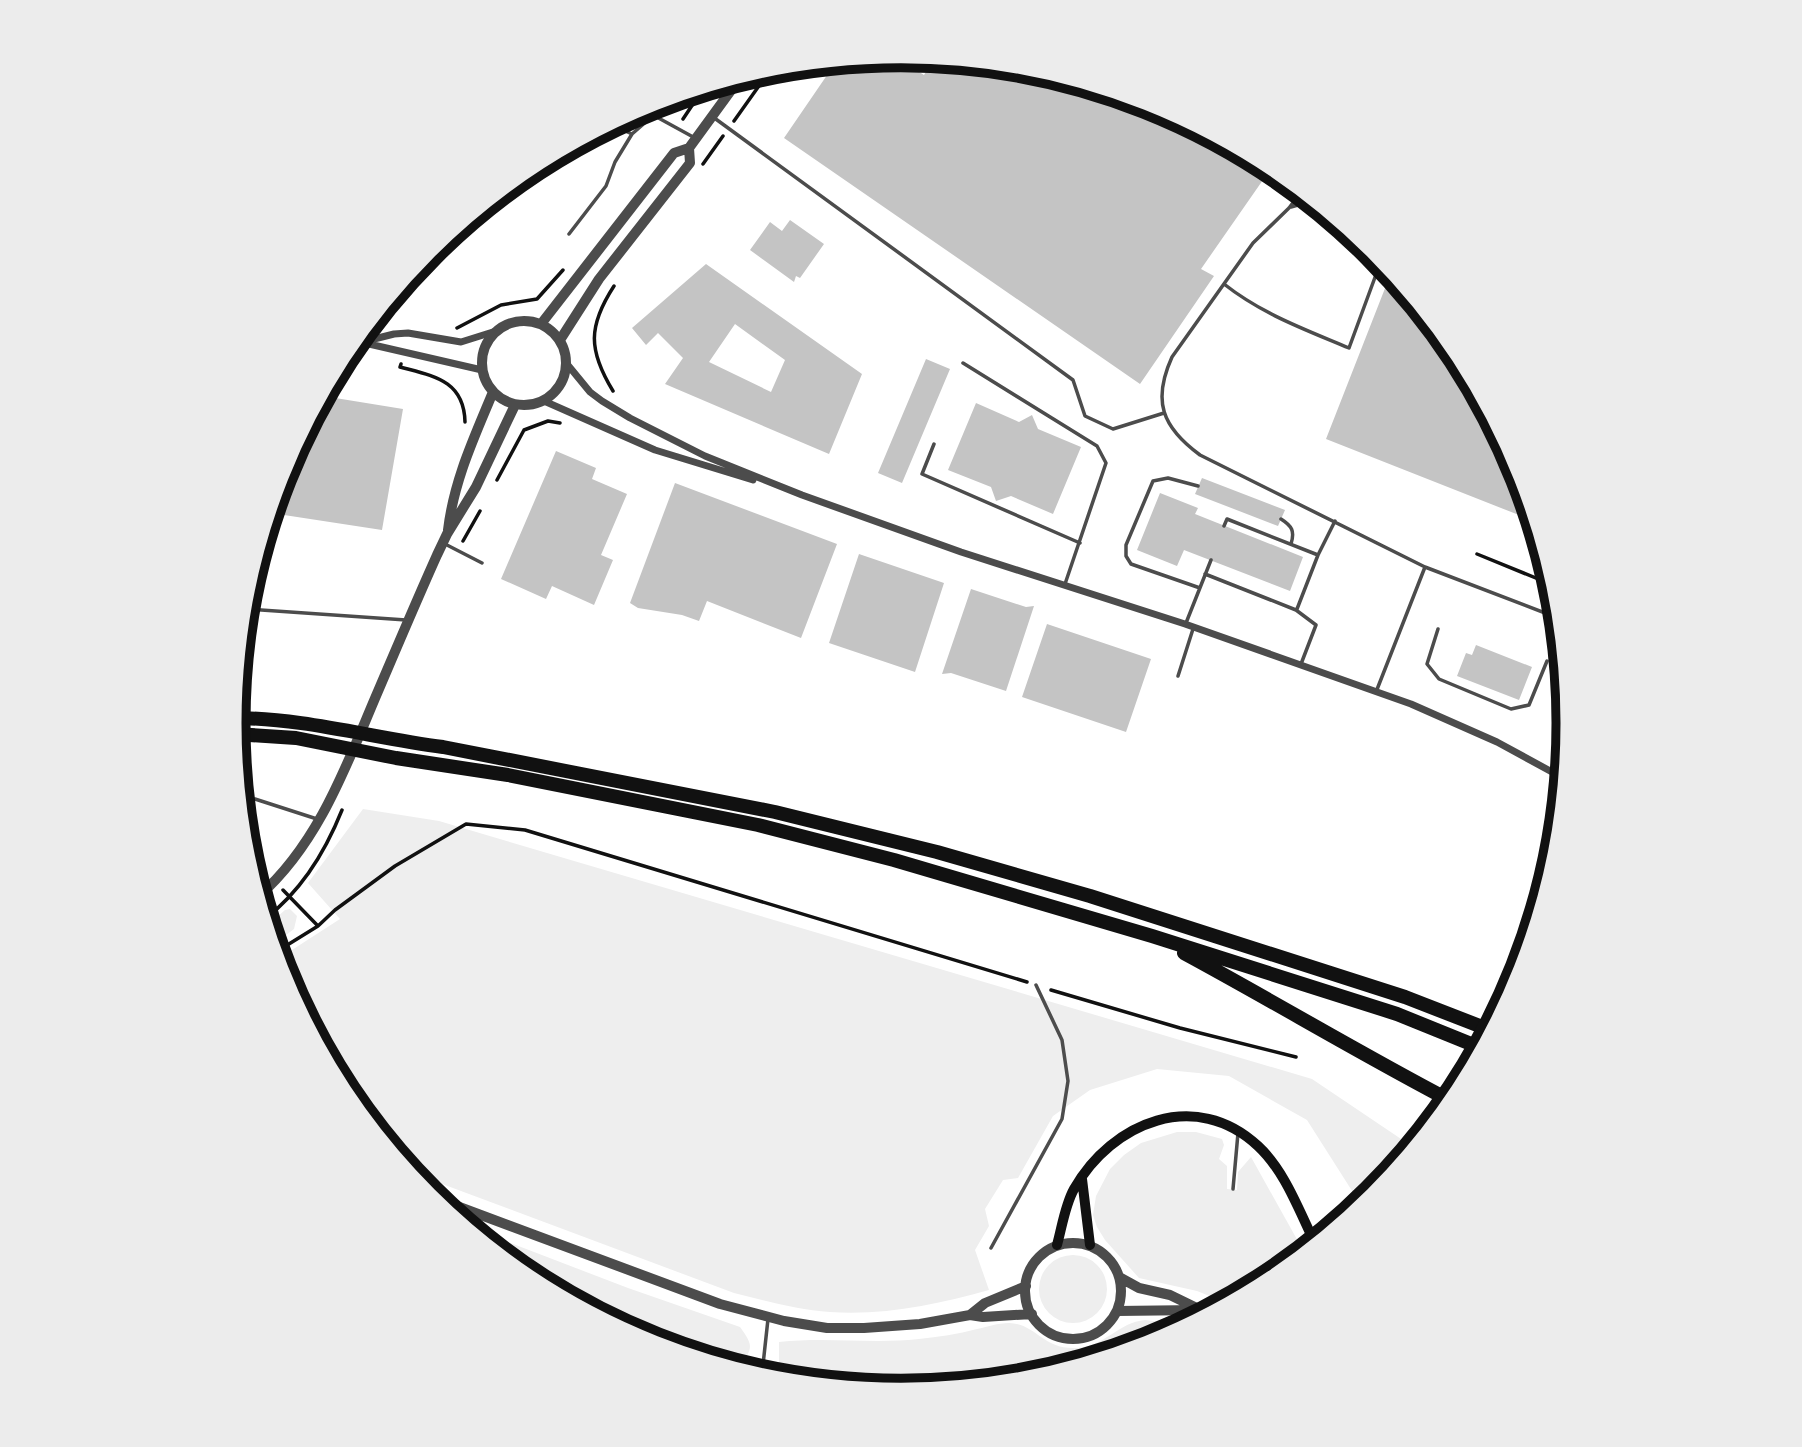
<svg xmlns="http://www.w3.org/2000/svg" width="1802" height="1447" viewBox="0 0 1802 1447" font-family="Merriweather,serif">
	<rect width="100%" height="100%" fill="#fff"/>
	<path fill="#eee" d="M363,809L439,821L1312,1079L1413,1147L1373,1196L1361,1205L1307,1120L1229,1076L1157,1069L1090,1090L1053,1116L1018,1178L1003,1180L985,1209L989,1226L975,1250L989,1290C939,1304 883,1316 830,1312C797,1310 766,1301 734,1293L410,1172L346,1094L284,979L278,959L340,919L308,883Z
		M290,909L297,916L294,929L274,944L268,925L285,910Z
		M1177,1132H1196L1222,1139L1224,1145L1219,1159L1227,1166V1189L1237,1190L1238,1172L1251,1157L1304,1252L1272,1279L1227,1303L1197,1291L1139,1278L1105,1240L1097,1227L1093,1215L1096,1196L1110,1169L1124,1155L1141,1143Z
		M466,1226L628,1288L740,1327C756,1349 750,1347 741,1369L645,1340L530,1278Z
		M1039 1289a34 34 0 1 1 68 0a34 34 0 1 1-68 0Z
		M1145,1320L1185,1325L1156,1340L1031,1378L901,1391L779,1379V1342C826,1337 873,1344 919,1339C938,1337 958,1334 977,1329C987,1327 998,1323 1009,1323C1037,1324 1042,1350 1077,1348C1104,1347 1119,1322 1145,1320Z"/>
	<path fill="#c4c4c4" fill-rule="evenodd" d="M896,57L924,75L934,59L1032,69L1157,107L1226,144L1223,148L1265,177L1201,269L1214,276L1140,384L784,138L836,62Z
		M790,220L824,244L800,278L796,276L794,282L750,250L770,222L782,231Z
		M706,264L862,374L829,454L665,384L683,358L658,333L646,345L632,328ZM735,324L785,360L771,392L709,362Z
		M1391,273L1456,353L1518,468L1534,521L1326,439Z
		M926,359L950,369L902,483L878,473Z
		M323,396L403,409L382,530L271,513L284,468Z
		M976,403L1019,422L1032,415L1038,429L1081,447L1053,514L1011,496L996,501L991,487L948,470Z
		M556,451L596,468L592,479L627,494L601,555L613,560L594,605L552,586L546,599L501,579Z
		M1202,478L1285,510L1278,526L1195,494Z
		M675,483L837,544L801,638L707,601L699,621L682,615L638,608L630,603Z
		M1160,493L1198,508L1195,514L1303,557L1290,591L1184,550L1177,566L1137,550Z
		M859,554L944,583L915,672L829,643Z
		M971,589L1026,607L1034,606L1006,691L951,673L942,674Z
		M1047,624L1151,659L1126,732L1022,697Z
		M1476,645L1532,667L1519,700L1457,676L1466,653L1472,655Z"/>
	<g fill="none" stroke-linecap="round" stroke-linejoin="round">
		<path stroke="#111" stroke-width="3.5" d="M683,119L703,89
			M734,121L771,69
			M703,164L723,136
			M457,328L501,305L537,299L563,270
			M401,364L400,367C433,376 464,380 465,422
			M613,391C588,350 588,326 614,286
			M497,480L524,430L548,421L560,423
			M463,541L480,511
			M1477,554L1553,585
			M283,890L318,926
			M266,918C301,891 326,850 342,810
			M276,952L318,926L335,910L395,866L466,824L525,830L1027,982
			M1051,990L1180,1028L1296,1057"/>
		<path stroke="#4c4c4c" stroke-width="3.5" d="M642,109L695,138
			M713,117L1073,380L1085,416L1113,429L1164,413
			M612,125L632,134
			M1301,192L1289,208L1253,243L1172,357C1152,401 1162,427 1200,455L1425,567L1558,618
			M1291,207L1312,201
			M569,234L606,186L615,162L632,134L655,114
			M1224,284C1262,314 1304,329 1349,348L1381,261
			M963,363L1097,446L1106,463L1065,584
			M336,371L340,372L341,361
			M934,444L922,474L1080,543
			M1198,486L1168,478L1153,481L1126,545V556L1131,564L1200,588
			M1281,519C1292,526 1295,531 1291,544
			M1224,526L1227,519L1318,555
			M445,544L482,563
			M1205,574L1296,610L1316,625L1301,664
			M245,609L406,620
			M1297,609L1318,555L1335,521
			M1186,623L1211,560
			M1438,629L1427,664L1439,679L1511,709L1529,705L1547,661
			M1178,676L1193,629
			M1376,692L1425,567
			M241,804L255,799L317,819
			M1233,1189L1238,1133
			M991,1248L1062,1119L1068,1081L1062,1040L1036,985
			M762,1374L768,1319"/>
		<path stroke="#4c4c4c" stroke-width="7" d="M356,341L482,370
			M362,342L394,334L408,333L461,342L496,331
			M567,364L590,392L602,401L630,418L705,456L802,495L961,552L1185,624L1411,704L1497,742L1563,778
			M544,401L655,450L753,480"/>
		<path stroke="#4c4c4c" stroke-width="10" d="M482 363a42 42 0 1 1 84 0a42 42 0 1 1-84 0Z
			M541,324L674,153L689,148L740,78
			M560,340L599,279L690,163L689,148
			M448,530C454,480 474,438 493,392
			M259,896C316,846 344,772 373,703C394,654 415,604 437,555L447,534L476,487L515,405
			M430,1196L720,1304L784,1321L827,1328H864L920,1324L970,1315L983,1317L1032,1314
			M1025 1291a48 48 0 1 1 96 0a48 48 0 1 1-96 0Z
			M1119,1277L1139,1288L1170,1295L1207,1313
			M1117,1311L1198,1310
			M970,1315L985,1303L1026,1286"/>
		<path stroke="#111" stroke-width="10" d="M1082,1179L1090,1245
			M1057,1245C1062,1227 1065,1205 1074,1189C1112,1122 1196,1088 1258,1146C1285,1171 1299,1211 1315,1243"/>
		<path stroke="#111" stroke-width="14" d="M234,718C304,718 373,738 443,747L775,812L937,852L1090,896L1405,997L1490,1030
			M235,734L296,738L396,758L508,775L758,825L894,860L1152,936L1397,1014L1481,1048
			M1184,953C1273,1001 1361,1054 1451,1101"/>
	</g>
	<path d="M0 0H1802V1447H0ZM246 723a655 655 0 1 1 1310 0a655 655 0 1 1-1310 0Z" fill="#ececec" fill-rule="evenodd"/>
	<path fill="none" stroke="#111" stroke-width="9" d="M246 723a655 655 0 1 1 1310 0a655 655 0 1 1-1310 0Z"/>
</svg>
